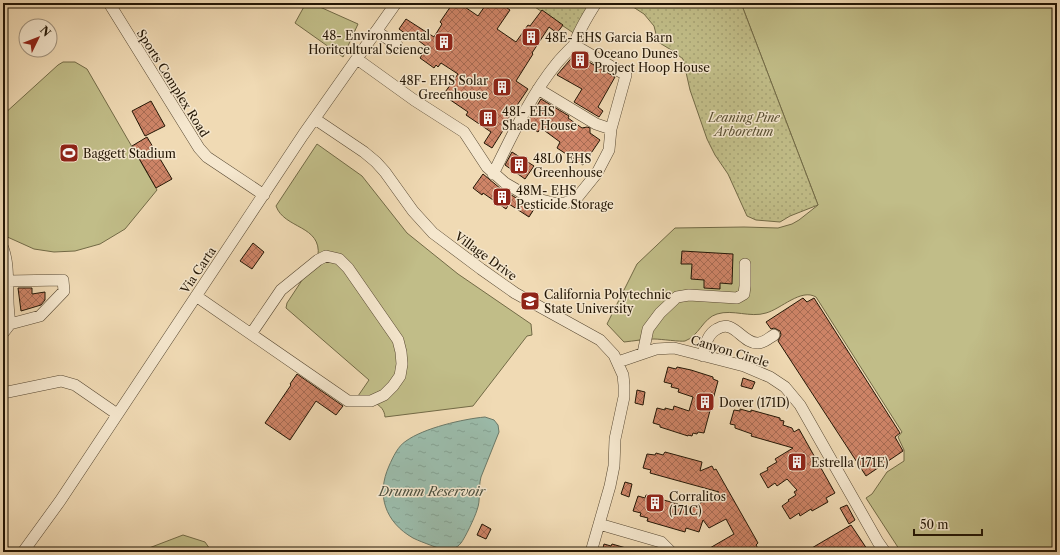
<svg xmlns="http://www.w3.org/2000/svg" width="1060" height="555" viewBox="0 0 1060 555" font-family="'Libre Caslon Text',serif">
	<defs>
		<pattern id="park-dots" width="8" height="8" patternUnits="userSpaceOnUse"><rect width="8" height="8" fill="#c1bd88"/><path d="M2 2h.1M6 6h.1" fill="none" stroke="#a6a274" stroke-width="1.8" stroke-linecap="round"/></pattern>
		<pattern id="water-ripples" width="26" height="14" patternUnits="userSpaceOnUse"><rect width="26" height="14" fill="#9bbbaa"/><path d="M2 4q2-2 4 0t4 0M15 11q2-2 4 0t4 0" fill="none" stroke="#85a091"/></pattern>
		<pattern id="building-cross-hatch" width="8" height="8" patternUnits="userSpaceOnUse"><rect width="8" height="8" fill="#ce8467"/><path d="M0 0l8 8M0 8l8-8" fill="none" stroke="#a76b53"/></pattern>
	</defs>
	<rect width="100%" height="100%" fill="#f0dab4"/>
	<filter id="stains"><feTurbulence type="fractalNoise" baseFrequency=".005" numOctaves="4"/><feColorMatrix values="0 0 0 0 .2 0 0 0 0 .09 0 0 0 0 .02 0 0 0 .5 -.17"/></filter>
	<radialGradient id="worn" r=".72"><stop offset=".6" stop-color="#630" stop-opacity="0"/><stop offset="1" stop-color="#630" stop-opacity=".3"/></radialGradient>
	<path fill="#c1bd88" stroke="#726a46" d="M306,3H311L358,24L343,57L295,23Z
		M741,3H1057V552H901L866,498L872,494L887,472L904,461V450L898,437L902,432L816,297C801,288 781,309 766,313C750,318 733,309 717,314C703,318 699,336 685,341C681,342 661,339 654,339C644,339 634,341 624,342L607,324L637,264L675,228L744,227L778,228L792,224L799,220L818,205Z
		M63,62H75L87,69L157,190L125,229L100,244L75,251L54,252L34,249L3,235V115L58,65Z
		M317,144L362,176L407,233L458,274L531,324L532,335L527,336L473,406L385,417C384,403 369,401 358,396L369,380L286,308L287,303L318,256C322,225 284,229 276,206Z
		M183,535L205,542L212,552H147L149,548Z"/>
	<path fill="url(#park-dots)" stroke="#726a46" d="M529,3H595L575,34Z
		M627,3H741L818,205L790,216L780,222L756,220L747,216L728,174L715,155L707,139L690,90L683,59L673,51L658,42L654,26L644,14Z"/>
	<path fill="url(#water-ripples)" stroke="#6b7968" d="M485,417L494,420L498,425L499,432L481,477C478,488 481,500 477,510C475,517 465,538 461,543C452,554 441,549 430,545C425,543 419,541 413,538C385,522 376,495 389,466C393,457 398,446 406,441C424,428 463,419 485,417Z"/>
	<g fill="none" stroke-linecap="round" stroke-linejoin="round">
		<path stroke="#6b7968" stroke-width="2.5" d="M3,551L4,552"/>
	</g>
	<path fill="url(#building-cross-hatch)" stroke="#231605" d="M453,3H459L478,16L487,3H500L510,10L497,29L516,42L528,25L530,26L542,10L563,25L557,33L549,27L532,53L533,54L516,81L528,89L507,120L509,121L492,148L484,143L491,132L466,115L468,112L443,95L458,74L441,63L438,67L436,65L434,68L420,58L427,47L407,32L406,34L399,29L406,19L434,37L442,24L440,22Z
		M575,54L615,77L598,107L603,111L599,117L574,102L582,89L557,75Z
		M541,99L569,116L568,118L582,128L587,127L590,128V133L600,140L583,165L557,148L560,142L541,128L538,132L526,124Z
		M151,101L165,126L145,136L132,111Z
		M147,137L172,179L156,188L132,146Z
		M512,152L534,166L525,179L505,165Z
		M483,174L501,189L525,203L536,206L529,217L509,204L506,209L483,193L482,195L473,188Z
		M253,243L264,252L252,269L240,261Z
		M682,251L733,254L732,284L720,283V289L704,288V280L691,279L692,264H681Z
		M18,288H32V294L45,292V300L41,305L21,311Z
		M803,298L807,302L814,298L900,433L895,437L903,451L866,476L778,341L781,335L780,331L774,328L771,329L766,322Z
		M668,367L676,369L677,367L691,370L713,377V379L718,381L704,433L698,432L697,434L693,433L692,436L688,435V436L660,427V425L653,423L657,408L665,410V408L673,410L674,406L689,411L693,397L678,392L679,389L671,387L672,384L664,382Z
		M297,374L343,406L336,415L316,401L290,440L265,423L291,385L290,384Z
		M743,378L755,382L752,389L741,386Z
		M637,390L645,392L643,405L635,403Z
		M740,409L751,412V410L780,418V420L784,421L783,425L792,428L794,432L799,429L835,493L826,498L828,502L812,511L811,509L800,516L799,513L790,519L782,506L789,501L788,500L796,495L794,492L797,490L787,479L777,486L775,483L768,488L760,474L768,470L767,468L777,462L775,459L793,448L751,436L752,434L735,428V425L730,424L734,410L740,411Z
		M665,452L702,462L700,471L712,466L714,470L716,469L758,543L756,545L759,550L754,552H703L734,534L726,519L709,528L703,520L699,532L686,528L685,532L647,521L648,518L640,516L641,513L633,511L638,496L645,498L646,495L692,508L719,492L650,473L651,470L643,468L647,454L655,455L656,453L663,455Z
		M625,482L632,484L629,497L621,494Z
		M847,505L855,520L849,524L840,508Z
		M482,524L491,529L486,539L477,535Z
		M851,525L867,549L862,552H805Z
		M604,544L611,546L612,544L633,550V552H602Z"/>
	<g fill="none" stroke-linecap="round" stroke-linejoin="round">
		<g stroke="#564731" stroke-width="12">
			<path id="minor" d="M109,3L199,148L207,157L264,195
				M376,31L397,45
				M357,59L414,100L464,132L487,167L505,183L529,197L554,203H565L576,199L597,173L609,150L611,129L626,75L574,45C579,30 587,17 596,3
				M538,89L596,124L611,129
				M315,119L364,152L376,162L385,172L413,211L433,233L481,269L515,293L600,340L614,355L623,375L624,385V397L615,439L614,466L610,486L591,552
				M493,174C512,136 530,96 557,63C562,57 568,51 574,45
				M3,248C9,265 7,281 8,299C8,307 9,316 10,324L40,316L64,291L63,280L8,281
				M196,296L348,401H371L384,395L393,386L400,376L402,364L401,352L398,340L348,268L339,259L326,256L318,260L281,290L251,334
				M3,333L10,324
				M643,353L648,329L660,313L677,297L689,295L737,298L744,294L745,286V264
				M703,356C705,346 707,334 717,329C734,318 742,344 758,343C764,343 769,338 774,335
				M618,362L656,349L674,348L744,366L770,377L785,387L800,405L878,542L885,552
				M3,393L61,381L75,385L117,414
				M599,524L661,542L671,552
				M23,552L60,501L303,135L396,3"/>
		</g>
		<use href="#minor" stroke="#f5e7ce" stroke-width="11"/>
	</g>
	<defs>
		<g id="building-square" transform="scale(1)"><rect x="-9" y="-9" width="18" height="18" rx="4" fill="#8f2418" stroke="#f5e7ce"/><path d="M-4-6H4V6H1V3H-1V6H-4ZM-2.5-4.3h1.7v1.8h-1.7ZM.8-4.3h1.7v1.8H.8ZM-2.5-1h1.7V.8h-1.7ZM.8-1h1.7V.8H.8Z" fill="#fff"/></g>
		<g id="stadium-square" transform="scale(1)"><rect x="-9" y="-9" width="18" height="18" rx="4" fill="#8f2418" stroke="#f5e7ce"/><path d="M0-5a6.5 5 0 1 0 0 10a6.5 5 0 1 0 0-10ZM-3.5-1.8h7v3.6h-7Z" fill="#fff"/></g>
		<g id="university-square" transform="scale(1)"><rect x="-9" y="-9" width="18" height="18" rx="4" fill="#8f2418" stroke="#f5e7ce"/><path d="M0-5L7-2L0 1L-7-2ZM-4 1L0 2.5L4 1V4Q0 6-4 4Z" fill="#fff"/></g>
	</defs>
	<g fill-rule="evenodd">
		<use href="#building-square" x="531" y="37"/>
		<use href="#building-square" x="444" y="42"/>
		<use href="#building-square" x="580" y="60"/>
		<use href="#building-square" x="502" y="87"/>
		<use href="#building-square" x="488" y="118"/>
		<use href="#stadium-square" x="69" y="153"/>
		<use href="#building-square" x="519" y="165"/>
		<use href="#building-square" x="502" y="197"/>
		<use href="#university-square" x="530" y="301"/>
		<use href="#building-square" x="705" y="402"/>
		<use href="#building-square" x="797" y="462"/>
		<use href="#building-square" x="655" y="503"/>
	</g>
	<g text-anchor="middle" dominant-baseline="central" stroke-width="3" stroke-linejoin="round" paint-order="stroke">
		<g font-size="12" fill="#231605" stroke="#f5e7ce" text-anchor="start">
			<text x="430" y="35" text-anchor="end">48- Environmental<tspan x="430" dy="14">Horitcultural Science</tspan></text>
			<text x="545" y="37">48E- EHS Garcia Barn</text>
			<text x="594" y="53">Oceano Dunes<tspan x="594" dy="14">Project Hoop House</tspan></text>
			<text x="488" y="80" text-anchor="end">48F- EHS Solar<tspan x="488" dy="14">Greenhouse</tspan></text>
			<text x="502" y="111">48I- EHS<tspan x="502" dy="14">Shade House</tspan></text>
			<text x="83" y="153">Baggett Stadium</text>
			<text x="533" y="158">48L0 EHS<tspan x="533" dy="14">Greenhouse</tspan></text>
			<text x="516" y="190">48M- EHS<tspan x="516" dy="14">Pesticide Storage</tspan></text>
			<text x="544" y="294">California Polytechnic<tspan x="544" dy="14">State University</tspan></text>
			<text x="719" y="402">Dover (171D)</text>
			<text x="811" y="462">Estrella (171E)</text>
			<text x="669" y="496">Corralitos<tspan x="669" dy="14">(171C)</tspan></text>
		</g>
		<g font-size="12" fill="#231605" stroke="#f5e7ce">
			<text transform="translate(173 83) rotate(58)">Sports Complex Road</text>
			<text transform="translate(486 256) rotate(36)">Village Drive</text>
			<text transform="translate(198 270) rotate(-56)">Via Carta</text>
			<text transform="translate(730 351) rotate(17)">Canyon Circle</text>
		</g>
		<g font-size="12" font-style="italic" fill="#5a5033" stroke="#f5e7ce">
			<text x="744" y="117">Leaning Pine<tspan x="744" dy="14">Arboretum</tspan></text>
		</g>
		<g font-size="13" font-style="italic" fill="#4d503f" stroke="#f5e7ce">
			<text x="432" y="491">Drumm Reservoir</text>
		</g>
	</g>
	<rect width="1060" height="555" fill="none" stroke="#f0dab4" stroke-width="16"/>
	<rect x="4" y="4" width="1052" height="547" fill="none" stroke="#231605" stroke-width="2"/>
	<rect x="8" y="8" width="1044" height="539" fill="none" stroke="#231605"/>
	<g transform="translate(38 38) rotate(47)"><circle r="19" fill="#f5e7ce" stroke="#a1937e"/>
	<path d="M0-3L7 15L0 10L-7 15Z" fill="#8f2418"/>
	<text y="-6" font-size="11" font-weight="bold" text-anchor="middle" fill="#231605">N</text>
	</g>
	<path d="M914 529v6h68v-6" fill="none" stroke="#231605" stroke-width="2"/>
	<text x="920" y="529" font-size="12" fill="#231605" stroke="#f5e7ce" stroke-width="3" paint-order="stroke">50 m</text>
	<rect width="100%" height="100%" filter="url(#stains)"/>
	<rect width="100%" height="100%" fill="url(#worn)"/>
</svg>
